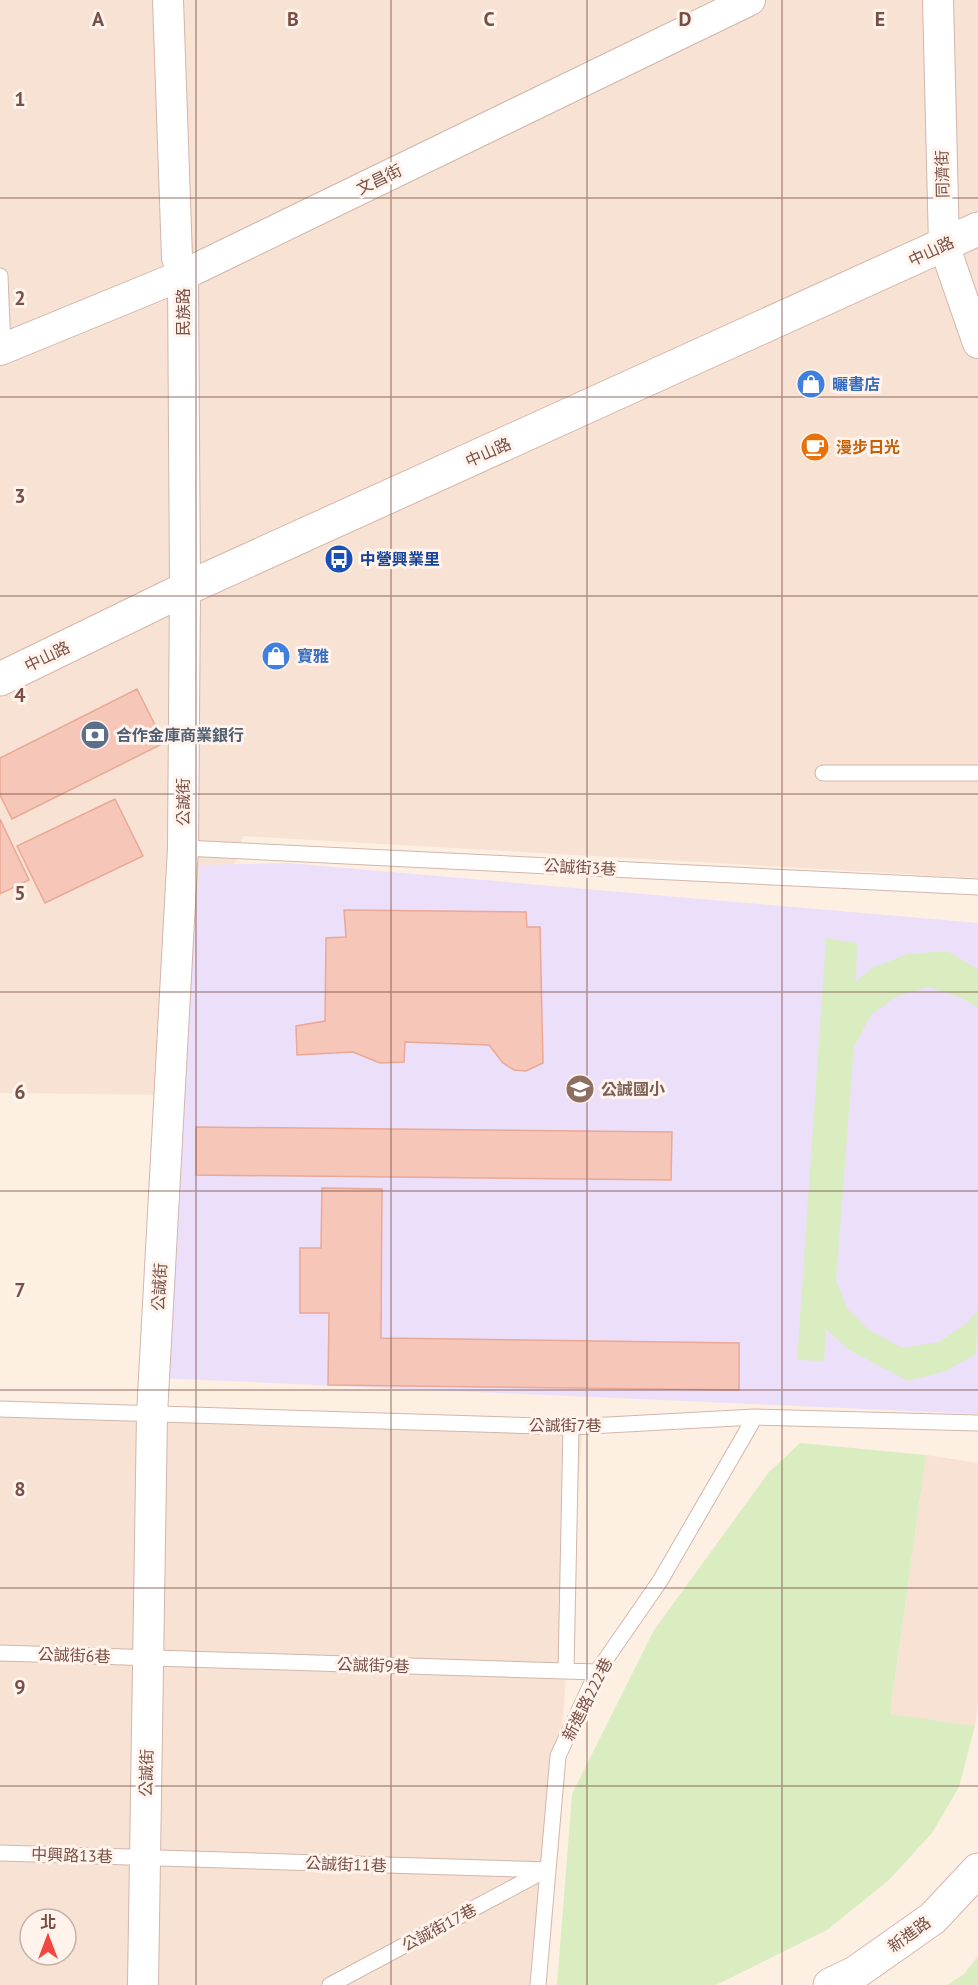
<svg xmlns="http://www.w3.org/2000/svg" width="978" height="1985" viewBox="0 0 978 1985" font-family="'PT Sans','Noto Sans TC',sans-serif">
	<rect width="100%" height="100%" fill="#feefe3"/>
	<path fill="#f8e2d3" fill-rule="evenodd" d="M0,0H978V878L243,836L168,1095L0,1093Z
		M0,1407L583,1420L545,1985H0ZM30,1919H66V1955H30Z
		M926,1455L978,1463V1702L975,1726L890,1715Z"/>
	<path fill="#ecdffa" d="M288,863L978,923V1414L158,1378L200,865Z"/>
	<path fill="#daedc0" d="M826,938L857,943L856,981L872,968L908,954L947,951L978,969V1008L964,999L929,987L897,996L872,1014L854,1046L836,1281L848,1309L869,1330L902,1348L939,1342L967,1323L978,1310L976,1354L946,1371L908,1381L849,1350L826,1329L824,1361L797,1360Z
		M800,1443L926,1455L890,1714L975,1726L959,1787L932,1833L889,1880L827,1930L716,1985H557L572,1794L654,1630L769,1472Z
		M978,1956V1985H947L964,1974Z"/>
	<path fill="#f6c6b8" stroke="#eaa897" stroke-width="1.5" d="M137,689L164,743L12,819L0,795V758Z
		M115,799L143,856L45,903L17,846Z
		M0,819L29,880L0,894Z
		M344,910L526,912L527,927H540L543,1063L526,1071L514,1070L503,1063L489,1045L405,1042L404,1062L380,1063L353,1052L297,1055L296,1026L325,1021L326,938L346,937Z
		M196,1127L672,1132L671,1180L196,1175Z
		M322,1188L382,1189L381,1338L739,1343V1390L328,1385L329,1313H300V1248H321Z"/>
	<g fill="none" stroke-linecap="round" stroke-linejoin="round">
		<g stroke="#d2b6ab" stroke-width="17">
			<path id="lane" d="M0,276L3,349
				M823,773H978
				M183,848L978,887
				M0,1409L571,1427L755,1417L978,1423
				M0,1653L597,1672
				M566,1671L571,1427
				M0,1853L547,1870
				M330,1985L544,1871
				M538,1985L558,1756L597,1672L660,1581L755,1417"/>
		</g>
		<g stroke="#d2b6ab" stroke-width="32">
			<path id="street" d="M938,0L944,245L978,343
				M0,350L183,275L750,0
				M143,1985L152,1414L183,848L185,589L183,275L177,258L168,0"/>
		</g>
		<g stroke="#d9b6aa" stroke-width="35">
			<path id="secondary" d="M0,679L185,589L978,229
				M830,1985L855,1973L933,1918L978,1870"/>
		</g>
		<use href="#lane" stroke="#fff" stroke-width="15"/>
		<use href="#street" stroke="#fff" stroke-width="30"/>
		<use href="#secondary" stroke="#fff" stroke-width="33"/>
	</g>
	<path fill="none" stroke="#784f46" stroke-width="1.5" stroke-opacity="0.55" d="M196,0V1985M391,0V1985M587,0V1985M782,0V1985M0,198H978M0,397H978M0,596H978M0,794H978M0,992H978M0,1191H978M0,1390H978M0,1588H978M0,1786H978"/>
	<defs>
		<g id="shop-disc" transform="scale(1.5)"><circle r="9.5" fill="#3f7fe0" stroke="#fff3eb"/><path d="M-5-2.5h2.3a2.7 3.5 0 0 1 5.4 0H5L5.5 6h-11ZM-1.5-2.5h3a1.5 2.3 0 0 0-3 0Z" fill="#fff"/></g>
		<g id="cafe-disc" transform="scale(1.5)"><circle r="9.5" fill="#e8710a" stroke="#fff3eb"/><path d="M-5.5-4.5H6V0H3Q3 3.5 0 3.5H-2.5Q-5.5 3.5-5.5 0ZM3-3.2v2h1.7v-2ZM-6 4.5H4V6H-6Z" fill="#fff"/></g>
		<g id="bus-disc" transform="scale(1.5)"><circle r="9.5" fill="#1a4fb4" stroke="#fff3eb"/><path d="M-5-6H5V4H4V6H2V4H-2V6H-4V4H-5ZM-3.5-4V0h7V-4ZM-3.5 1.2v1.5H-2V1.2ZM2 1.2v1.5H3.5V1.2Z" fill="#fff"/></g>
		<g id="bank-disc" transform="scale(1.5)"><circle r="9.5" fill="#5c6f8a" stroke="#fff3eb"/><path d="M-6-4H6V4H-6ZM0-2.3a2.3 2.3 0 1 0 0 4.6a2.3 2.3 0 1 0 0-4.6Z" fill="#fff"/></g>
		<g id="school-disc" transform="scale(1.5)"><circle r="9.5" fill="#8d6e63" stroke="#fff3eb"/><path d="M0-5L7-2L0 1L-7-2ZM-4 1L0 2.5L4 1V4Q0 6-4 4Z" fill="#fff"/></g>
	</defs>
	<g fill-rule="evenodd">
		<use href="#shop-disc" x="811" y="384"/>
		<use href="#cafe-disc" x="815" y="447"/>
		<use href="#bus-disc" x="339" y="559"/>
		<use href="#shop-disc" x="276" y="656"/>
		<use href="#bank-disc" x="95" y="735"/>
		<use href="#school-disc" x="580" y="1089"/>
	</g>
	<g text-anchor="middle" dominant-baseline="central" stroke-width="6" stroke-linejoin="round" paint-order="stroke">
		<g font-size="16" fill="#784f46" stroke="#fff3eb">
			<text transform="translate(942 174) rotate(-91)">同濟街</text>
			<text transform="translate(379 179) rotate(-26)">文昌街</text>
			<text transform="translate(931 251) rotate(-25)">中山路</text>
			<text transform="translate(183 312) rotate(-90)">民族路</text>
			<text transform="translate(488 452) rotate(-24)">中山路</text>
			<text transform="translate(47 656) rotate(-26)">中山路</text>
			<text transform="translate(183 802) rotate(-90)">公誠街</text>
			<text transform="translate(580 867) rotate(3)">公誠街3巷</text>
			<text transform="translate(159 1287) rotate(-87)">公誠街</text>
			<text x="565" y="1425">公誠街7巷</text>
			<text transform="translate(74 1655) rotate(2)">公誠街6巷</text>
			<text transform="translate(373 1665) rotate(2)">公誠街9巷</text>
			<text transform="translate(587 1699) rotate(-63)">新進路222巷</text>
			<text transform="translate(146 1773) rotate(-89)">公誠街</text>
			<text transform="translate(72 1855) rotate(2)">中興路13巷</text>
			<text transform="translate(346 1864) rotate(2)">公誠街11巷</text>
			<text transform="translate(439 1927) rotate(-28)">公誠街17巷</text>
			<text transform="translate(909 1934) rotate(-36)">新進路</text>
		</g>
		<g font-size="16" font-weight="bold" fill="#366cbe" stroke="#fff3eb" text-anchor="start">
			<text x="832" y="384">曬書店</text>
			<text x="297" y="656">寶雅</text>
		</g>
		<g font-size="16" font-weight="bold" fill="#c56008" stroke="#fff3eb" text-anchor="start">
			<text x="836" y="447">漫步日光</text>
		</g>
		<g font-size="16" font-weight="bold" fill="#164399" stroke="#fff3eb" text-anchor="start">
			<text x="360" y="559">中營興業里</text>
		</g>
		<g font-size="16" font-weight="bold" fill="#4e5e75" stroke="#fff3eb" text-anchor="start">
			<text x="116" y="735">合作金庫商業銀行</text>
		</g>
		<g font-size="16" font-weight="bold" fill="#785e54" stroke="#fff3eb" text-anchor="start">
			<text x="601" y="1089">公誠國小</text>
		</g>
	</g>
	<g font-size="20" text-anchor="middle" font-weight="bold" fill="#784f46" stroke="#fff3eb" stroke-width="6" stroke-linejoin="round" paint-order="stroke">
		<text x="98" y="26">A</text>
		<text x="293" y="26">B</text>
		<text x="489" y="26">C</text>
		<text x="685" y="26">D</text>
		<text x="880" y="26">E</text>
		<text x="20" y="106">1</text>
		<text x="20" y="305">2</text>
		<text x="20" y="503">3</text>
		<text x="20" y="702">4</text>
		<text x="20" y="900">5</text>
		<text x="20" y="1099">6</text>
		<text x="20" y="1297">7</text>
		<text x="20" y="1496">8</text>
		<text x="20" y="1694">9</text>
	</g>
	<g transform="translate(48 1937)"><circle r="28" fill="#fff3eb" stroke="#c9b1a9" stroke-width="1.5"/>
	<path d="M0-4.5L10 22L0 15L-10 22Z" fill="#f2463e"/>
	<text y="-9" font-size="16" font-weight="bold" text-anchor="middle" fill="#784f46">北</text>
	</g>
</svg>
